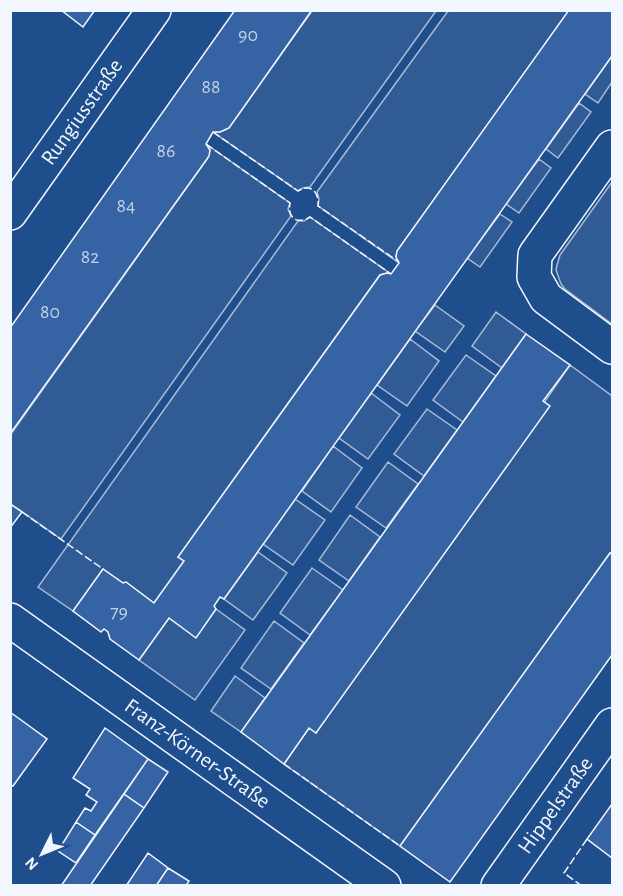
<svg xmlns="http://www.w3.org/2000/svg" width="623" height="896" viewBox="0 0 623 896" font-family="'Alegreya Sans',sans-serif">
	<rect width="100%" height="100%" fill="#1f4e8c"/>
	<path fill="#305b95" stroke="#a8bbd7" stroke-width="1.5" d="M312,11H436L310,187L303,188L298,191L213,132H220L229,128Z
		M448,11H569L397,251L396,257L399,263L318,206L319,199L317,192Z
		M612,56V82L598,103L585,94Z
		M579,103L591,112L558,158L546,149Z
		M206,144L290,203L288,209L291,216L61,539L11,504V434L207,159L210,150Z
		M539,159L551,168L519,213L506,204Z
		M612,182V324L565,289L561,284L556,270L557,265L560,255Z
		M500,214L512,222L480,267L467,258Z
		M310,217L391,274L387,273L380,275L178,557L184,561L154,603L126,582L123,583L103,569L73,611L38,587L298,221H304Z
		M435,305L464,326L445,352L415,331Z
		M496,312L526,334L502,368L472,346Z
		M410,339L439,361L407,406L377,385Z
		M466,355L496,376L463,422L433,400Z
		M570,365L612,396V554L610,553L400,846L284,764L309,728L316,733Z
		M371,393L400,415L368,459L339,438Z
		M427,409L457,430L424,476L394,454Z
		M333,446L362,468L331,512L302,491Z
		M388,462L418,484L386,528L356,507Z
		M295,499L325,520L293,565L263,544Z
		M350,515L380,537L349,581L319,560Z
		M258,552L287,573L253,620L224,599Z
		M312,568L343,590L310,635L280,613Z
		M216,609L245,630L195,700L139,660L169,618L196,637Z
		M274,621L304,643L271,689L241,668Z
		M235,676L265,698L241,732L211,711Z"/>
	<path fill="#3563a3" stroke="#f2f6ff" stroke-width="1.5" d="M61,10H95L83,27Z
		M235,10H312L229,128L220,132H213L206,144L210,150L209,156L207,159L10,434V328Z
		M569,10H612V56L224,599L220,597L214,606L216,609L196,638L169,618L139,660L110,639L108,632L104,629L101,632L73,611L103,569L123,583L126,582L154,603L184,561L178,557L380,275L387,273L391,274L399,263L396,257L397,251Z
		M526,334L570,365L543,401L550,406L316,733L309,728L284,764L241,732Z
		M10,504L22,512L10,528Z
		M610,553L612,554V655L450,882L400,846Z
		M10,712L47,739L13,786L10,785Z
		M105,728L148,759L95,835L76,822L85,808L91,811L97,802L86,795L90,789L73,778Z
		M148,759L168,772L144,808L124,794Z
		M124,794L144,808L90,886H61Z
		M612,804V858L587,839Z
		M76,822L95,835L76,863L58,851Z
		M148,853L168,868L156,886H126Z
		M168,868L189,881L186,886H156Z"/>
	<g fill="none" stroke-linecap="round" stroke-linejoin="round">
		<g stroke="#f2f6ff" stroke-width="36">
			<g id="minor">
				<path d="M612,147L535,255L534,277L546,298L612,347"/>
				<path id="s1" d="M10,213L154,10"/>
				<path id="s2" d="M10,620L384,886"/>
				<path id="s3" d="M498,886L612,725"/>
			</g>
		</g>
		<use href="#minor" stroke="#1f4e8c" stroke-width="33"/>
		<path stroke="#f2f6ff" stroke-width="1.5" stroke-dasharray="8 3" stroke-linecap="butt" d="M213,132L298,191C310,183 320,192 318,206L399,262
			M206,144L290,203C287,218 297,225 310,217L391,274
			M22,512L103,569
			M284,764L400,846
			M582,886L564,873L587,839"/>
	</g>
	<g text-anchor="middle" dominant-baseline="central" stroke-width="4.5" stroke-linejoin="round" paint-order="stroke">
		<g font-size="20" fill="#c3d1e8">
			<text x="248" y="35">90</text>
			<text x="211" y="87">88</text>
			<text x="166" y="151">86</text>
			<text x="126" y="206">84</text>
			<text x="90" y="257">82</text>
			<text x="50" y="312">80</text>
			<text x="119" y="612">79</text>
		</g>
		<g font-size="22" fill="#f2f6ff" stroke="#1f4e8c">
			<text stroke="none"><textPath href="#s1" startOffset="124">Rungiusstraße</textPath></text>
			<text stroke="none"><textPath href="#s2" startOffset="230">Franz-Körner-Straße</textPath></text>
			<text stroke="none"><textPath href="#s3" startOffset="99">Hippelstraße</textPath></text>
		</g>
	</g>
	<rect width="623" height="896" fill="none" stroke="#f2f6ff" stroke-width="24"/>
	<g transform="translate(42 854) rotate(227)" stroke="#1f4e8c" stroke-width="4.5" paint-order="stroke">
	<path d="M0-4.5L10 22L0 15L-10 22Z" fill="#f2f6ff"/>
	<text y="-9" font-size="16" font-weight="bold" text-anchor="middle" fill="#f2f6ff">N</text>
	</g>
</svg>
